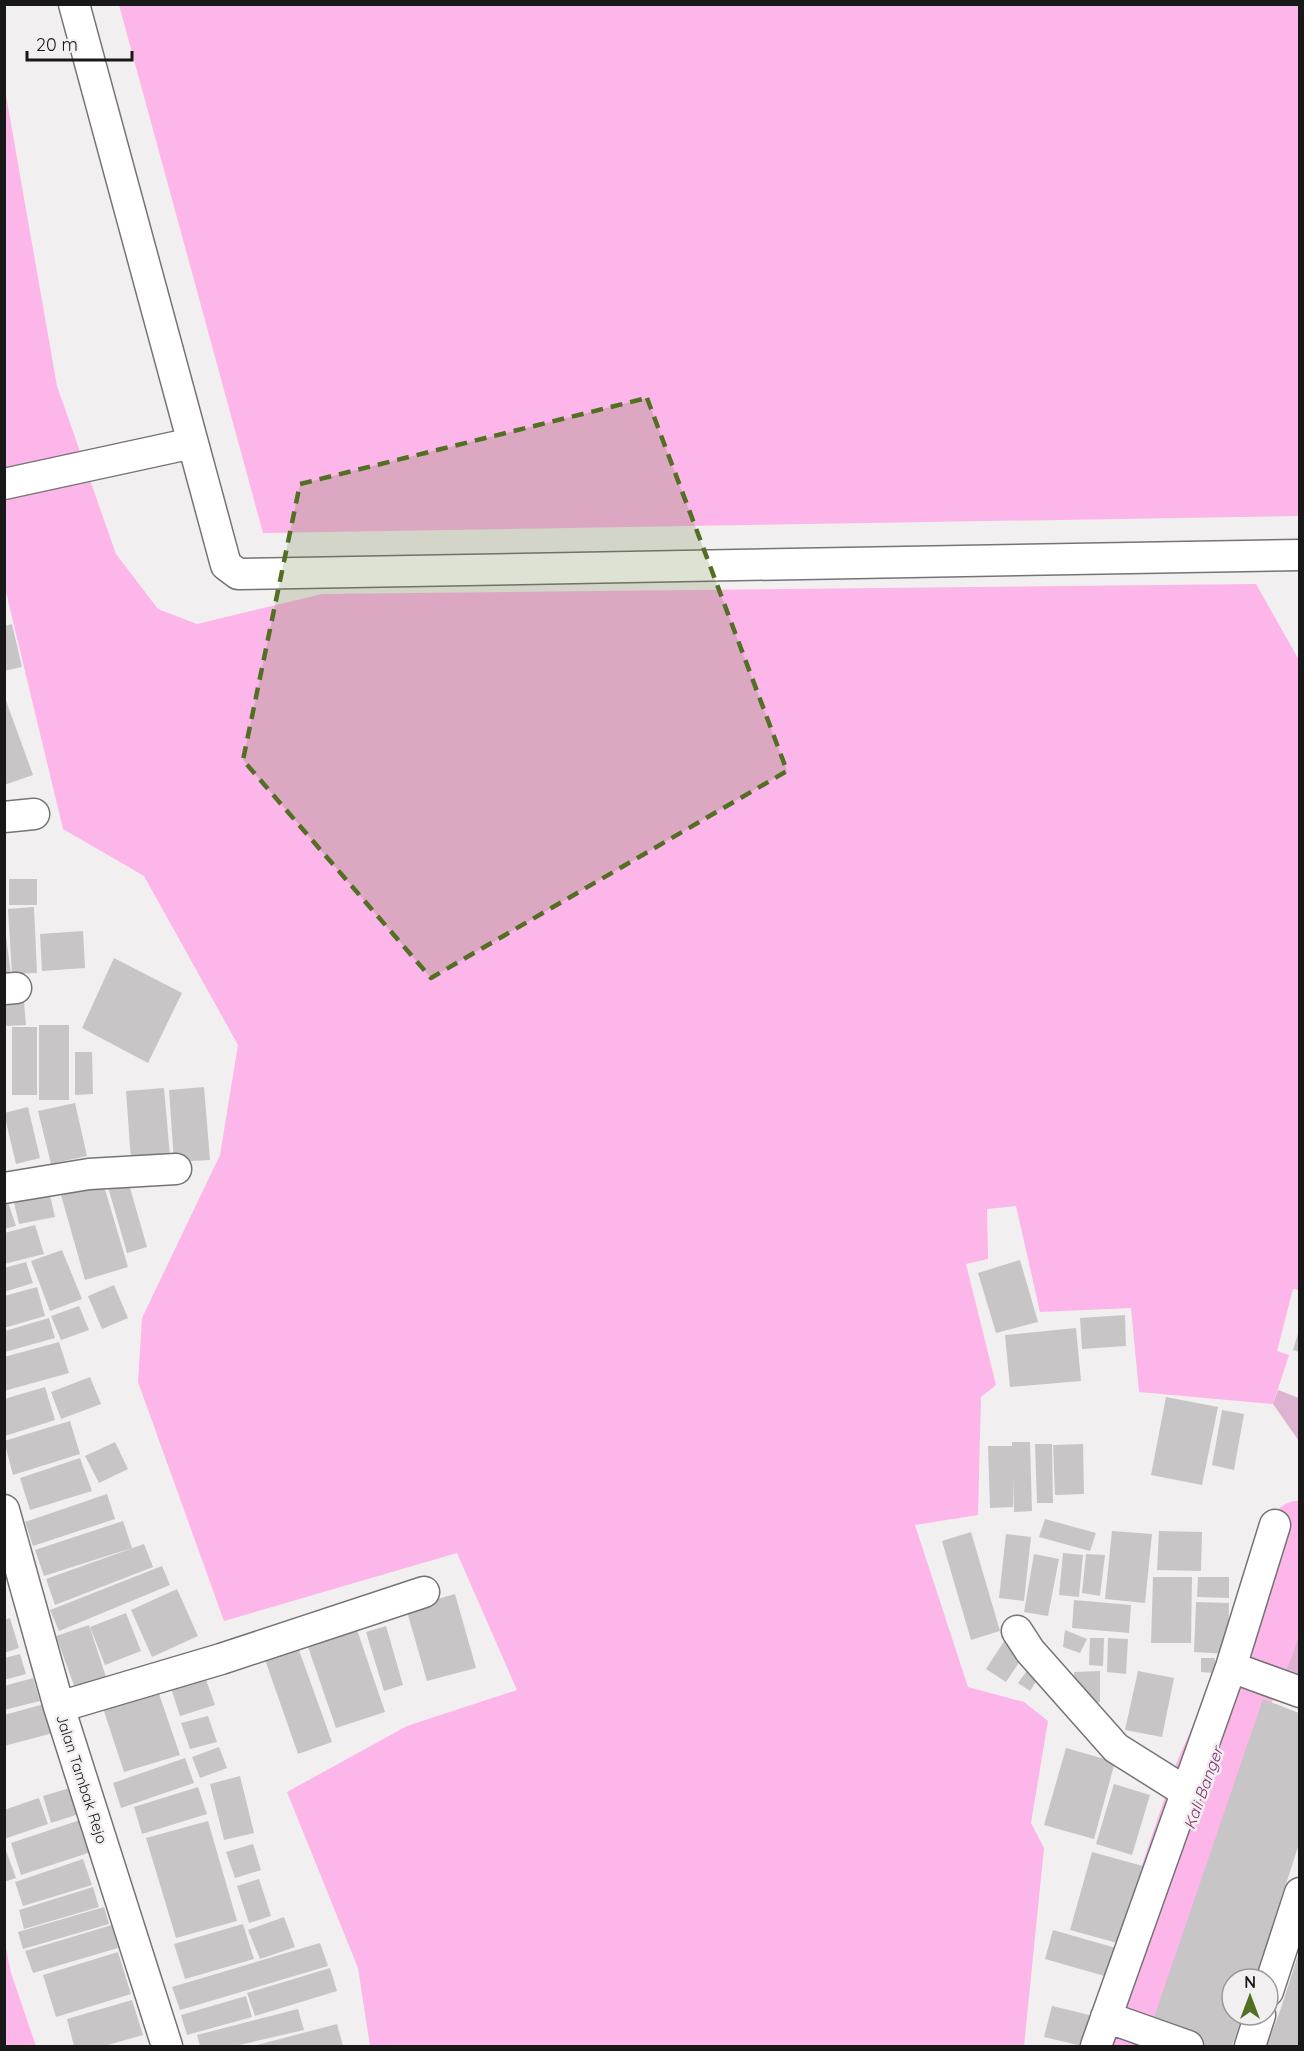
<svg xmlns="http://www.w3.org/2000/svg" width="1304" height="2051" viewBox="0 0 1304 2051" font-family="Quicksand,sans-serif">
	<rect width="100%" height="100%" fill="#f2eff1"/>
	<path fill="#deb3d1" d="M1278,1390L1299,1398V1441L1273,1404Z
		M1299,1546V1677L1260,1661Z"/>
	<path fill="#fdb6e9" d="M119,5H1299V516L263,533Z
		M4,84L57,386L116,554L158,609L197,624L322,594L1256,584L1299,660L1300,1290L1293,1289L1277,1351L1289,1355L1273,1404L1139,1392L1131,1308L1040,1312L1016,1206L987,1209L988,1259L966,1264L996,1385L981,1397L978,1515L915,1525L968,1687L1024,1702L1048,1721L1031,1823L1044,1848L1024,2046H370L358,1968L287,1792L407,1726L517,1690L457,1553L224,1621L138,1382L142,1318L220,1155L238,1045L144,876L63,829L5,588Z
		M5,1943L11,1973L36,2046H5Z"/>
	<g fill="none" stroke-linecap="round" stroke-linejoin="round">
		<path stroke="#fdb6e9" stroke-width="63" d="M1114,2046L1206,1774L1263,1644L1300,1532"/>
	</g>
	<path fill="#c8c5c7" d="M12,624L22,667L4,671V626Z
		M4,695L33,775L4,785Z
		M9,879H37V905H9Z
		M34,907L37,973L12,974L8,909Z
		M4,920L11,975L4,976Z
		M83,931L85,968L42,971L40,934Z
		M114,958L182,993L148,1063L82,1028Z
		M24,1002L26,1025L4,1026V1003Z
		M39,1025H69V1100H39Z
		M12,1027H37V1095H12Z
		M75,1052H92L93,1094L75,1095Z
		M204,1087L210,1160L174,1162L169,1090Z
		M164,1088L170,1156L131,1160L126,1091Z
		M75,1103L87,1156L51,1164L38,1111Z
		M28,1107L40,1158L16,1164L4,1113Z
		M101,1176L128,1267L85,1280L59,1188Z
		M128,1181L147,1247L127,1253L108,1187Z
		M48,1187L55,1217L19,1224L12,1194Z
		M4,1190L16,1226L4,1229Z
		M35,1225L44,1254L4,1264V1233Z
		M62,1250L82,1299L50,1311L31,1261Z
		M1020,1260L1038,1322L996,1333L978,1273Z
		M26,1262L33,1283L4,1292V1268Z
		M114,1285L128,1318L102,1329L88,1296Z
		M37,1287L45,1316L4,1328V1296Z
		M79,1306L89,1330L61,1340L51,1316Z
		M1125,1315L1126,1346L1082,1349L1080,1318Z
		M49,1318L55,1338L5,1352V1331Z
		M1076,1328L1081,1381L1010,1387L1005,1335Z
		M1299,1330V1352L1293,1350Z
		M59,1342L69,1373L4,1391V1357Z
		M90,1377L101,1404L61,1419L51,1392Z
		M45,1387L55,1420L5,1436L4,1399Z
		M1166,1397L1218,1407L1202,1485L1151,1475Z
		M1222,1410L1244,1414L1234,1470L1212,1465Z
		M70,1421L80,1454L13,1475L4,1441Z
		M115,1442L128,1469L99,1483L85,1456Z
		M1012,1442H1030L1032,1511L1014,1512L1013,1479V1507L990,1508L988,1446H1012Z
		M1035,1444H1052L1053,1503H1037Z
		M1083,1444L1084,1494L1055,1495L1053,1445Z
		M80,1458L92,1491L30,1510L20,1478Z
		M107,1494L115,1519L33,1546L25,1522Z
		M1045,1519L1096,1533L1090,1551L1039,1537Z
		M123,1521L132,1548L44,1576L35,1550Z
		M1112,1531L1152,1534L1145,1603L1105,1599Z
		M1159,1531L1202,1532L1201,1571L1157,1570Z
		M971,1532L1000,1631L971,1640L942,1541Z
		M1006,1534L1031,1537L1024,1601L999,1598Z
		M144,1544L153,1567L55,1605L46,1579Z
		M1063,1553L1083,1555L1079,1597L1059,1595Z
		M1034,1554L1059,1559L1048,1616L1024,1612Z
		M1086,1554L1105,1555L1100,1596L1082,1593Z
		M162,1566L170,1585L59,1631L50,1610Z
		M1153,1577H1192L1191,1643H1151Z
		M1198,1577H1229V1598L1197,1597Z
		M177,1589L198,1636L152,1657L131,1610Z
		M455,1594L476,1668L427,1681L406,1608Z
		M1074,1600L1131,1605L1129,1633L1072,1628Z
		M1196,1602L1229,1603L1228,1654L1194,1652Z
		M126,1613L141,1651L105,1665L90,1627Z
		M10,1618L19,1648L4,1653V1620Z
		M89,1625L107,1680L76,1691L56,1636Z
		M386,1626L403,1685L384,1691L366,1632Z
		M1014,1626L1034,1640L1006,1682L986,1669Z
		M356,1627L385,1712L336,1728L307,1644Z
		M1065,1630L1087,1639L1080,1653L1063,1647Z
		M1090,1638H1104L1103,1666L1089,1665Z
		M1108,1638L1128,1639L1126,1674L1107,1672Z
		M295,1639L332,1742L298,1754L262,1651Z
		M20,1654L26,1674L4,1680V1658Z
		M1039,1654L1049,1662L1030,1691L1018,1683Z
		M1201,1658H1215V1673L1201,1672Z
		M1100,1671V1702L1075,1703L1074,1672Z
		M1138,1671L1174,1678L1162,1737L1125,1730Z
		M204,1674L215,1705L180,1716L170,1685Z
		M33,1678L40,1701L4,1710V1686Z
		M158,1691L180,1755L124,1772L103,1708Z
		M1263,1699L1299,1713V1844L1255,1979H1232V2015H1243L1232,2046H1209L1151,2026Z
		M44,1704L53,1733L4,1746V1715Z
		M208,1716L217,1742L190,1749L181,1723Z
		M219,1747L227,1768L200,1778L192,1757Z
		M1066,1748L1115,1762L1094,1839L1044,1825Z
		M185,1758L194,1783L121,1808L113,1783Z
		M240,1776L254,1833L224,1840L210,1784Z
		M1114,1784L1150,1795L1132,1855L1096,1844Z
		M73,1787L82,1813L51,1823L43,1796Z
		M198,1787L207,1814L142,1834L134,1807Z
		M39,1798L48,1824L4,1839V1810Z
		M83,1819L94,1851L21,1875L11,1843Z
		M208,1821L237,1921L176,1938L146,1838Z
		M253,1844L261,1870L235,1878L226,1852Z
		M4,1845L16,1878L4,1882Z
		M1092,1852L1150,1868L1128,1946L1070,1930Z
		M83,1859L92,1885L23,1906L15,1882Z
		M259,1879L271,1916L249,1923L237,1886Z
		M93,1887L99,1907L24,1929L19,1910Z
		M104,1907L109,1924L23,1949L18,1932Z
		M284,1917L295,1947L260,1959L248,1930Z
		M243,1924L254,1959L185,1979L174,1944Z
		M112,1925L118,1948L33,1973L25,1951Z
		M1053,1930L1123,1950L1115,1979L1045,1959Z
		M320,1943L328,1966L180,2010L172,1987Z
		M118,1952L131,1994L56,2017L43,1975Z
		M1299,1952V2046H1267L1281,2008Z
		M330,1968L337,1991L255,2016L247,1993Z
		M246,1996L252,2017L187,2035L181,2015Z
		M132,2000L143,2035L104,2046H74L67,2019Z
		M1052,2006L1102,2018L1082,2046L1044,2037Z
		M298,2009L304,2030L235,2046H200L197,2035Z
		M337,2024L343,2046H253Z"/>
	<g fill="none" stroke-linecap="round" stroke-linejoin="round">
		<g stroke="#767375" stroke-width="33">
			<path id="minor" d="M74,4L226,565L238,574L1300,555
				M4,484L193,443
				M4,817L34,814
				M4,989L16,988
				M4,1188L89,1174L176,1169
				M4,1510L59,1707L167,2046
				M1017,1631L1030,1651L1116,1748L1186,1792
				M1231,1667L1300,1692
				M59,1707L221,1659L424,1592
				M1268,1991L1300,1893
				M1106,2017L1188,2046
				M1096,2046L1231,1667L1275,1525
				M1250,2046L1260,2015"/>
		</g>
		<use href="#minor" stroke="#fff" stroke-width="30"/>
	</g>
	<path fill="#536f23" fill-opacity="0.2" stroke="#536f23" stroke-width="4.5" stroke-dasharray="12 8" stroke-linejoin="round" d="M647,398L787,771L431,978L243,760L300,484Z"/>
	<g text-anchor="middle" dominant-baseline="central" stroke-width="5" stroke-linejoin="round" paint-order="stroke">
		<g font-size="15" fill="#191818" stroke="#f2eff1">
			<text transform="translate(82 1779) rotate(72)">Jalan Tambak Rejo</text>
		</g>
		<g font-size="16" font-style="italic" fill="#81316f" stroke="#f2eff1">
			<text transform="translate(1203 1788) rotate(-70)">Kali Banger</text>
		</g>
	</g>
	<rect width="1304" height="2051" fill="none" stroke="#191818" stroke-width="12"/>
	<g transform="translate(1250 1997)"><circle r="28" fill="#f2eff1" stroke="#9b999a" stroke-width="1.5"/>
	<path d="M0-4.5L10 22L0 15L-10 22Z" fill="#536f23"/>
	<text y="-9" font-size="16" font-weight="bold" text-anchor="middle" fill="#191818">N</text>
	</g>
	<path d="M27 51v9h105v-9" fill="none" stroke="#191818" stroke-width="3"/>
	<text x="36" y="51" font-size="18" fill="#191818" stroke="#f2eff1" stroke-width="4.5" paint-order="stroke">20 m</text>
</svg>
